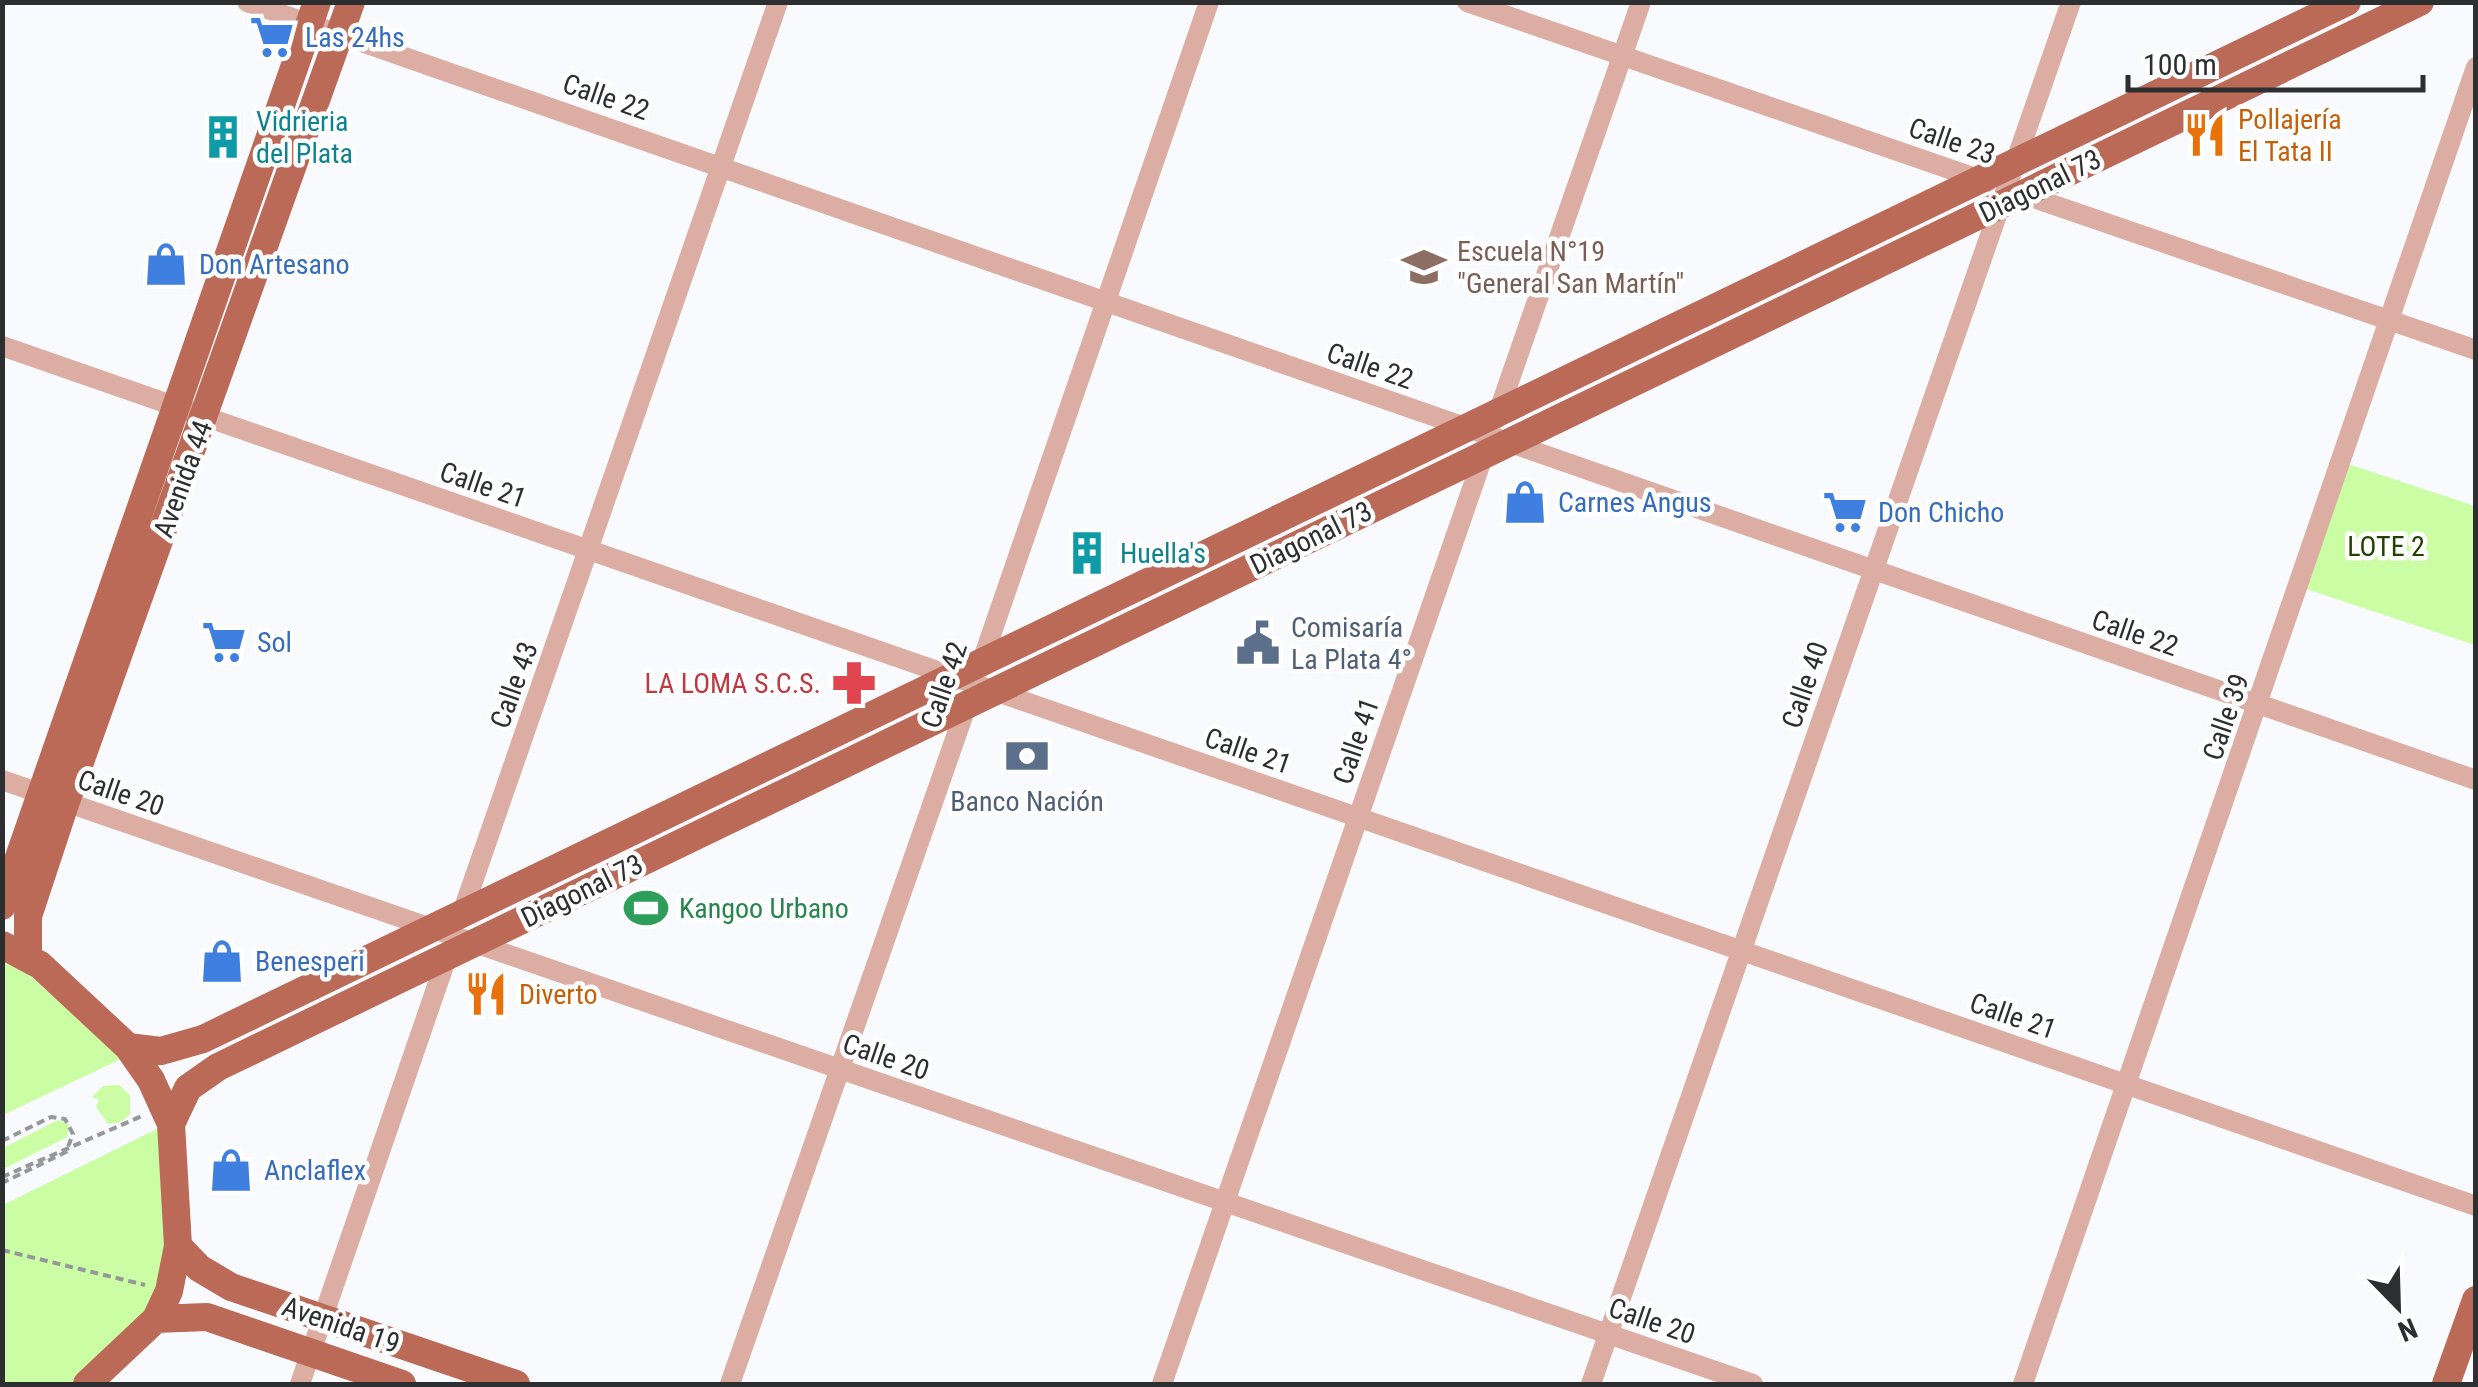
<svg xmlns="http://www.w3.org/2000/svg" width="2478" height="1387" viewBox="0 0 2478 1387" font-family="'Roboto Condensed',sans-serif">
	<rect width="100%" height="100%" fill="#f8fafe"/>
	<path fill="#cbfda5" d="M2342,462L2475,506V645L2300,587Z
		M2,962L24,971L125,1057L3,1115Z
		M119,1085L130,1095V1114L121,1122L108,1124L96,1107L99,1100L92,1097L103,1086Z
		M58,1120L69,1124L67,1137L3,1169V1148Z
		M161,1127L166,1277L149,1311L69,1384H3V1205Z"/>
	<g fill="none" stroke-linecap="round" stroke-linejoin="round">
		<path stroke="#959799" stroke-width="4" stroke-dasharray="8 5" stroke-linecap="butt" d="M2,1141L51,1117L65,1119L73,1134L66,1152L2,1183
			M2,1177L142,1116
			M2,1250L145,1285"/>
		<path stroke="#dcada2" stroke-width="20" d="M247,2L2476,780
			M1467,2L1987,182
			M2019,193L2476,350
			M2,346L2476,1206
			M1496,419L1641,2
			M980,667L1209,2
			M2,780L1753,1384
			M460,919L778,2
			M300,1384L449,951
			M730,1384L969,699
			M1162,1384L1485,451
			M1591,1384L2071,2
			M2023,1384L2476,67"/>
		<path stroke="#bb6a57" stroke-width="28" d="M2,906L317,2
			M2,945L40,965L128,1047L151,1080L171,1124L178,1246L169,1291L156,1319L87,1384
			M28,957V916L65,804L351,2
			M128,1047L161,1051L203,1039L2347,2
			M171,1124L188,1088L218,1067L2420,2
			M178,1246L199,1268L231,1287L516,1384
			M156,1319L207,1317L402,1384
			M2446,1384L2476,1300"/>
	</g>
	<defs>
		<g id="supermarket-bare" transform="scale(3.45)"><path d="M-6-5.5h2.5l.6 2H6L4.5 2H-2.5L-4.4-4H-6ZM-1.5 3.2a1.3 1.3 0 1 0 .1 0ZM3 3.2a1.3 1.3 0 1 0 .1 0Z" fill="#3f7fe0" stroke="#fff" stroke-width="2.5" paint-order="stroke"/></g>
		<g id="restaurant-bare" transform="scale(3.45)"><path d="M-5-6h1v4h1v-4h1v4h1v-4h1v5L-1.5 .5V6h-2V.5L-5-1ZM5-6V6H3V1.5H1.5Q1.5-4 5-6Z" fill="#e8710a" stroke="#fff" stroke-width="2.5" paint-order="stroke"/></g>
		<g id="building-bare" transform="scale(3.45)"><path d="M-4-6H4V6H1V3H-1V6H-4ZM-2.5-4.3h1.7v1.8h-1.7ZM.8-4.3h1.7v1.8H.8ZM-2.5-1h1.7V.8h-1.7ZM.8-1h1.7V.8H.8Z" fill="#0f9aa8" stroke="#fff" stroke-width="2.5" paint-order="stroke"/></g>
		<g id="shop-bare" transform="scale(3.45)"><path d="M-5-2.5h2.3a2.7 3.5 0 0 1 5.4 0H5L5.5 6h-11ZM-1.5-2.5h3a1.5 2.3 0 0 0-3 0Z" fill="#3f7fe0" stroke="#fff" stroke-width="2.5" paint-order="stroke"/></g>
		<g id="school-bare" transform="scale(3.45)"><path d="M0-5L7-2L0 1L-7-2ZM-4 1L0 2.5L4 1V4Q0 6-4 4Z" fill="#8d6e63" stroke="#fff" stroke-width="2.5" paint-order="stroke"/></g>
		<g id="civic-bare" transform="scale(3.45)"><path d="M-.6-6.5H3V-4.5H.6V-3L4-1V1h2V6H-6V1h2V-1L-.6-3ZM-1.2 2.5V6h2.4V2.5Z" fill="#5c6f8a" stroke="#fff" stroke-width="2.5" paint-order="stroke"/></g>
		<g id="pharmacy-bare" transform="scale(3.45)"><path d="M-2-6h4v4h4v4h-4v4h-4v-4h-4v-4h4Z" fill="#e0444e" stroke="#fff" stroke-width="2.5" paint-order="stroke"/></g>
		<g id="bank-bare" transform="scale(3.45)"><path d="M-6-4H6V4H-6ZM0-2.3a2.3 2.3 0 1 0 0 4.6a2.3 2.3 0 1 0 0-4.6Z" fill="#5c6f8a" stroke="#fff" stroke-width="2.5" paint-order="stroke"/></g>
		<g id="stadium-bare" transform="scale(3.45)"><path d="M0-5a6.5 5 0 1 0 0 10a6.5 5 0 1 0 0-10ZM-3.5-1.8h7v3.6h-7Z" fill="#2e9e5b" stroke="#fff" stroke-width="2.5" paint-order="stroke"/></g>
	</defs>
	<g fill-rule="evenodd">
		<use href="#supermarket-bare" x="272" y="37"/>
		<use href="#restaurant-bare" x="2205" y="135"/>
		<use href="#building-bare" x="223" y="137"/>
		<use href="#shop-bare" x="166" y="264"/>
		<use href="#school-bare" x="1424" y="267"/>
		<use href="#shop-bare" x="1525" y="502"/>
		<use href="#supermarket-bare" x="1845" y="512"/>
		<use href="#building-bare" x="1087" y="553"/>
		<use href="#supermarket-bare" x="224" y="642"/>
		<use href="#civic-bare" x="1258" y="643"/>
		<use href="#pharmacy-bare" x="854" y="683"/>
		<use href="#bank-bare" x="1027" y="756"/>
		<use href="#stadium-bare" x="646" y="908"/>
		<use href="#shop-bare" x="222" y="961"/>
		<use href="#restaurant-bare" x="486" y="994"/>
		<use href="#shop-bare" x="231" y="1170"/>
	</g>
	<g text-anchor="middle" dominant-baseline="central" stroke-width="9" stroke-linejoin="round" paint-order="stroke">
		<g font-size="28" fill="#366cbe" stroke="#fff" text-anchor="start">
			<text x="305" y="37">Las 24hs</text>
			<text x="199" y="264">Don Artesano</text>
			<text x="1558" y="502">Carnes Angus</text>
			<text x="1878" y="512">Don Chicho</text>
			<text x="257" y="642">Sol</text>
			<text x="255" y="961">Benesperi</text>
			<text x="264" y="1170">Anclaflex</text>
		</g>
		<g font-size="28" fill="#2d2e2f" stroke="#fff">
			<text transform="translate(606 97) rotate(19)">Calle 22</text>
			<text transform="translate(1952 141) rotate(19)">Calle 23</text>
			<text transform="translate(2040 186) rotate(-26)">Diagonal 73</text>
			<text transform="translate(1370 366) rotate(19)">Calle 22</text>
			<text transform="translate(183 479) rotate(-70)">Avenida 44</text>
			<text transform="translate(483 485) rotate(19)">Calle 21</text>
			<text transform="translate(1311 538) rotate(-26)">Diagonal 73</text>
			<text transform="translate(2135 633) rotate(19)">Calle 22</text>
			<text transform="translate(514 685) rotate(-70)">Calle 43</text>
			<text transform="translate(944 685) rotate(-71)">Calle 42</text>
			<text transform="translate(1805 685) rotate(-71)">Calle 40</text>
			<text transform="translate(2226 717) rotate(-71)">Calle 39</text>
			<text transform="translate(1356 741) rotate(-71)">Calle 41</text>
			<text transform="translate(1248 751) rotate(19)">Calle 21</text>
			<text transform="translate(121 793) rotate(19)">Calle 20</text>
			<text transform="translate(582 891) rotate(-26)">Diagonal 73</text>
			<text transform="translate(2013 1016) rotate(19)">Calle 21</text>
			<text transform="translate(886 1057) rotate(19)">Calle 20</text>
			<text transform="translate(1652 1321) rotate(19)">Calle 20</text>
			<text transform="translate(341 1325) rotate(19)">Avenida 19</text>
		</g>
		<g font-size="28" fill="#c56008" stroke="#fff" text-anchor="start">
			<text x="2238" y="119">Pollajería<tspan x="2238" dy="32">El Tata II</tspan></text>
			<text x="519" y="994">Diverto</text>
		</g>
		<g font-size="28" fill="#0d838f" stroke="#fff" text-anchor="start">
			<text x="256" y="121">Vidrieria<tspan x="256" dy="32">del Plata</tspan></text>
			<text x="1120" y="553">Huella's</text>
		</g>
		<g font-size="28" fill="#785e54" stroke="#fff" text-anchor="start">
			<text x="1457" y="251">Escuela N°19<tspan x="1457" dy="32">"General San Martín"</tspan></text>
		</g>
		<g font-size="28" fill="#234100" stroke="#fff">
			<text x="2386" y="546">LOTE 2</text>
		</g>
		<g font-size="28" fill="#4e5e75" stroke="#fff" text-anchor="start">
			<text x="1291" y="627">Comisaría<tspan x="1291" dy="32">La Plata 4°</tspan></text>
			<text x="1027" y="801" text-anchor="middle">Banco Nación</text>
		</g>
		<g font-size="28" fill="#be3a42" stroke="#fff" text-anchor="end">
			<text x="821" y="683">LA LOMA S.C.S.</text>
		</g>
		<g font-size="28" fill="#27864d" stroke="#fff" text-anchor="start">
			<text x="679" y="908">Kangoo Urbano</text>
		</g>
	</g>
	<rect width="2478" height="1387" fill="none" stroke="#2d2e2f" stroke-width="10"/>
	<g transform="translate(2398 1307) rotate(157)" stroke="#ffffff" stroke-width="8" paint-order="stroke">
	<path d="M0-8L18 38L0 25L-18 38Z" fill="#2d2e2f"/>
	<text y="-15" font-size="28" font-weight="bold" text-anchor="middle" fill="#2d2e2f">N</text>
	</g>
	<path d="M2128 75v15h295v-15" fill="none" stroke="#2d2e2f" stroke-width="5"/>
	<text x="2143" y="75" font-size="30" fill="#2d2e2f" stroke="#ffffff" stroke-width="8" paint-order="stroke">100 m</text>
</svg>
